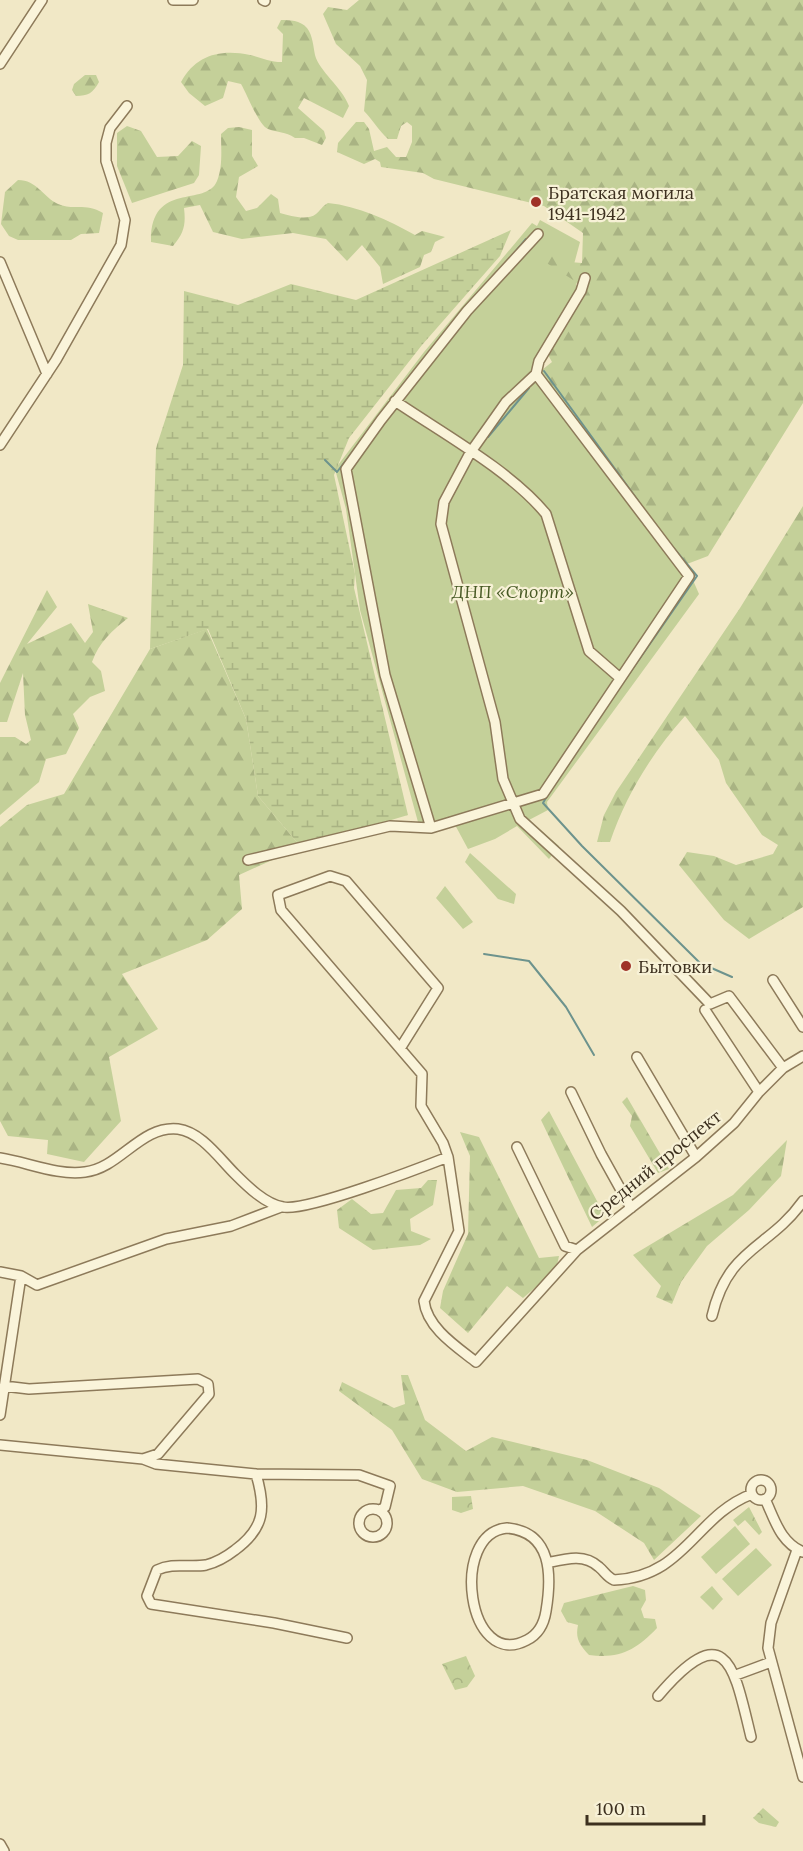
<svg xmlns="http://www.w3.org/2000/svg" width="803" height="1851" viewBox="0 0 803 1851" font-family="Lora,serif">
	<defs>
		<pattern id="forest-firs" width="22" height="20" patternUnits="userSpaceOnUse" patternTransform="scale(1.5)"><rect width="22" height="20" fill="#c4d099"/><path d="M5 1l3.5 6h-7zM16 11l3.5 6h-7z" fill="#a9b383"/></pattern>
		<pattern id="wetland-marsh" width="20" height="14" patternUnits="userSpaceOnUse" patternTransform="scale(1.5)"><rect width="20" height="14" fill="#c4d099"/><path d="M1 5h8M5 5V1M11 12h8M15 12V8" fill="none" stroke="#a9b383"/></pattern>
		<pattern id="park-crowns" width="20" height="18" patternUnits="userSpaceOnUse" patternTransform="scale(1.5)"><rect width="20" height="18" fill="#c4d099"/><path d="M2 6a3 3 0 1 1 6 0M12 15a3 3 0 1 1 6 0" fill="none" stroke="#a9b383"/></pattern>
	</defs>
	<rect width="100%" height="100%" fill="#f1e8c6"/>
	<path fill="#c4d099" d="M540,220L580,242L573,268L579,277L576,285L580,289L532,376L685,562L699,594L547,802L548,810L529,820L559,846L549,859L517,826L495,839L468,849L454,823L413,824L418,822L360,610L346,509L335,469L424,352L532,223L537,226Z
		M470,853L516,894L514,904L498,899L465,862Z
		M445,886L473,922L463,929L436,898Z
		M735,1526L750,1544L716,1574L701,1557Z
		M756,1548L772,1565L738,1596L722,1579Z"/>
	<path fill="url(#forest-firs)" d="M359,0H803V403L708,556L687,564L538,373L552,362L542,344L568,324L581,285L545,262L554,246L570,262L582,263L583,233L544,206L434,179L423,173L381,167L380,162L375,159L364,164L337,152L338,143L356,122H364L369,129L374,151L387,147L396,157H406L412,142V126L407,122L401,126L397,139H388C378,130 373,120 364,111L367,80L360,66L336,44L323,14L328,7L347,10Z
		M281,20C290,20 300,20 307,28C313,36 313,46 315,55C319,71 342,87 349,106L343,118L304,98L298,108L324,131L326,138L322,145L304,138H295C285,131 278,133 268,129C259,126 247,94 241,84L228,81L223,98L205,106L189,93L181,82C196,55 220,49 250,55C261,57 269,62 282,62L283,34L277,28Z
		M85,75H96L99,82C93,93 88,96 76,96L72,90L74,84Z
		M127,126L141,131L157,157L178,156L192,141L201,146L199,175L194,183L132,203L117,166V133Z
		M239,127L252,130V156L258,166L239,177L236,197L246,211L257,208L271,194L278,199L280,213C291,216 307,221 316,214C321,210 322,206 328,203C358,206 388,220 415,235L422,231L445,237L435,242L431,252L424,255L420,267L383,284L380,267L362,245L347,261L326,239L293,233L242,239L213,232L200,205L184,208C186,225 184,233 173,246L151,242C150,180 206,208 217,181C223,167 221,148 221,134L228,128Z
		M18,180C37,180 43,197 58,204C73,211 85,202 103,213L99,233L81,234L71,240H18L9,236L1,224L5,192Z
		M803,506V907L749,939L724,920L679,865L687,852L714,856L736,865L773,854L778,845L762,835L726,783L719,760L685,716C652,753 626,795 610,842H597L604,815L616,792L740,608Z
		M47,590L57,607L27,644L71,623L85,643L93,632L88,604L128,618C112,631 99,642 92,662L101,671L105,691L90,697L73,714L79,728L66,754L46,759L39,782L0,815V737H15L26,744L31,740L25,715L23,673L7,722H0V683Z
		M207,629L246,719L258,796L301,847L239,875L242,909L207,940L122,974L158,1029L109,1057L121,1121L84,1162L47,1154L48,1140L8,1136L0,1121V827L27,805L64,794L150,649Z
		M627,1097L669,1169L658,1173L630,1126L632,1116L622,1102Z
		M549,1111L605,1216L592,1227L541,1120Z
		M460,1132L479,1137L539,1258L559,1256L556,1270L523,1298L507,1286L468,1333L440,1308L443,1291L468,1234L470,1156Z
		M787,1140L781,1176L749,1210L707,1246L681,1282L672,1304L656,1297L661,1286L633,1255L733,1195Z
		M428,1180H437L433,1205L410,1219L411,1231L431,1239L420,1245L373,1250L339,1228L337,1210L352,1199L371,1214L383,1213L396,1190L421,1188Z
		M401,1375H408L425,1420L466,1451L492,1437L587,1460L659,1488L701,1516L654,1560L644,1543L595,1511L523,1486L457,1492L422,1479L392,1430L339,1391L342,1382L394,1408L405,1404Z
		M633,1586L645,1590L646,1600L641,1609L644,1618L655,1619L657,1628C636,1650 620,1659 589,1655C580,1645 575,1639 578,1625L567,1622L561,1611L564,1603Z"/>
	<path fill="url(#wetland-marsh)" d="M511,230L500,256L422,345L349,438L334,475L355,574L354,588L408,815L301,847L258,796L246,719L208,629L150,649L156,448L183,365L184,291L238,305L291,284L356,300Z"/>
	<path fill="url(#park-crowns)" d="M471,1496L473,1509L461,1513L452,1510V1497Z
		M749,1507L762,1532L759,1535L745,1520L738,1526L733,1520Z
		M712,1586L723,1599L713,1610L700,1597Z
		M466,1656L475,1676L467,1687L455,1690L442,1664Z
		M763,1808L779,1822L776,1827L759,1823L753,1818Z"/>
	<g fill="none" stroke-linecap="round" stroke-linejoin="round">
		<path stroke="#6d938d" stroke-width="2" d="M505,264L526,239
			M416,369L433,347
			M544,371L639,502
			M488,437L529,388
			M325,460L337,472L354,450
			M622,684L697,576L671,545
			M547,796L543,803L582,846L700,963L732,977
			M484,954L529,961L566,1007L594,1055"/>
		<g stroke="#8d7a5a" stroke-width="12">
			<path id="minor" d="M173,0H193
				M263,0L265,1
				M0,64L42,0
				M0,262L47,374
				M585,278L581,291L539,361L536,374L506,402L470,453L444,502L441,524L495,722L503,779L520,819L621,911L710,1004L729,996L783,1068
				M395,401C442,433 511,471 546,514L589,651L620,678
				M0,445L56,360L121,245L125,220L106,161V143L110,128L127,106
				M431,828L385,675L346,469L381,420L467,311L538,234
				M248,860L390,826L431,828L543,794L689,576L536,374
				M773,980L803,1027
				M705,1010L759,1092
				M401,1047L438,988L346,881L330,876L278,895L281,910L422,1074L421,1106L443,1143L448,1157
				M637,1057L696,1157
				M571,1092L601,1154L631,1208
				M517,1147L565,1246L577,1250
				M0,1158C27,1162 58,1176 85,1172C120,1168 141,1125 178,1129C201,1132 219,1158 235,1174C247,1186 265,1204 283,1207C306,1212 420,1168 448,1157L459,1231L424,1301C427,1328 457,1347 476,1362L577,1250L696,1157L734,1123L759,1092L783,1068L803,1056
				M0,1272L21,1276L37,1285L166,1239L231,1226L281,1207
				M712,1316C728,1247 769,1249 803,1201
				M4,1386L29,1389L198,1379L208,1384L209,1394L158,1454L143,1459
				M0,1415L21,1276
				M0,1445L143,1459L156,1464L256,1474C266,1508 265,1528 235,1550C226,1557 218,1562 206,1565C189,1568 173,1562 157,1570L147,1596L151,1604L274,1623L347,1638
				M256,1474L359,1475L390,1486L385,1507L380,1510
				M751 1490a10 10 0 1 1 20 0a10 10 0 1 1-20 0Z
				M765,1499C775,1520 780,1542 803,1552
				M359 1523a14 14 0 1 1 28 0a14 14 0 1 1-28 0Z
				M507,1528C552,1532 552,1575 546,1611C544,1624 539,1634 527,1640C467,1672 449,1533 507,1528Z
				M797,1550L771,1623L768,1648L803,1777
				M547,1563C565,1559 584,1553 599,1567C605,1572 607,1577 614,1580C685,1577 695,1516 752,1494
				M736,1675L771,1662
				M658,1696C727,1615 734,1667 751,1737
				M0,1844L4,1851"/>
		</g>
		<use href="#minor" stroke="#faf4da" stroke-width="9"/>
	</g>
	<g fill="#9f3227" stroke="#f7f1d6" stroke-width="2">
		<circle cx="536" cy="202" r="6"/>
		<circle cx="626" cy="966" r="6"/>
	</g>
	<g text-anchor="middle" dominant-baseline="central" stroke-width="4.5" stroke-linejoin="round" paint-order="stroke">
		<g font-size="18" fill="#3d301f" stroke="#f7f1d6" text-anchor="start">
			<text x="548" y="192">Братская могила<tspan x="548" dy="21">1941-1942</tspan></text>
			<text x="638" y="966">Бытовки</text>
		</g>
		<g font-size="18" font-style="italic" fill="#485a25" stroke="#f7f1d6">
			<text x="513" y="591">ДНП «Спорт»</text>
		</g>
		<g font-size="18" fill="#3d301f" stroke="#f7f1d6">
			<text transform="translate(655 1165) rotate(-39)">Средний проспект</text>
		</g>
	</g>
	<path d="M587 1815v9h117v-9" fill="none" stroke="#3d301f" stroke-width="3"/>
	<text x="596" y="1815" font-size="18" fill="#3d301f" stroke="#f7f1d6" stroke-width="4.5" paint-order="stroke">100 m</text>
</svg>
